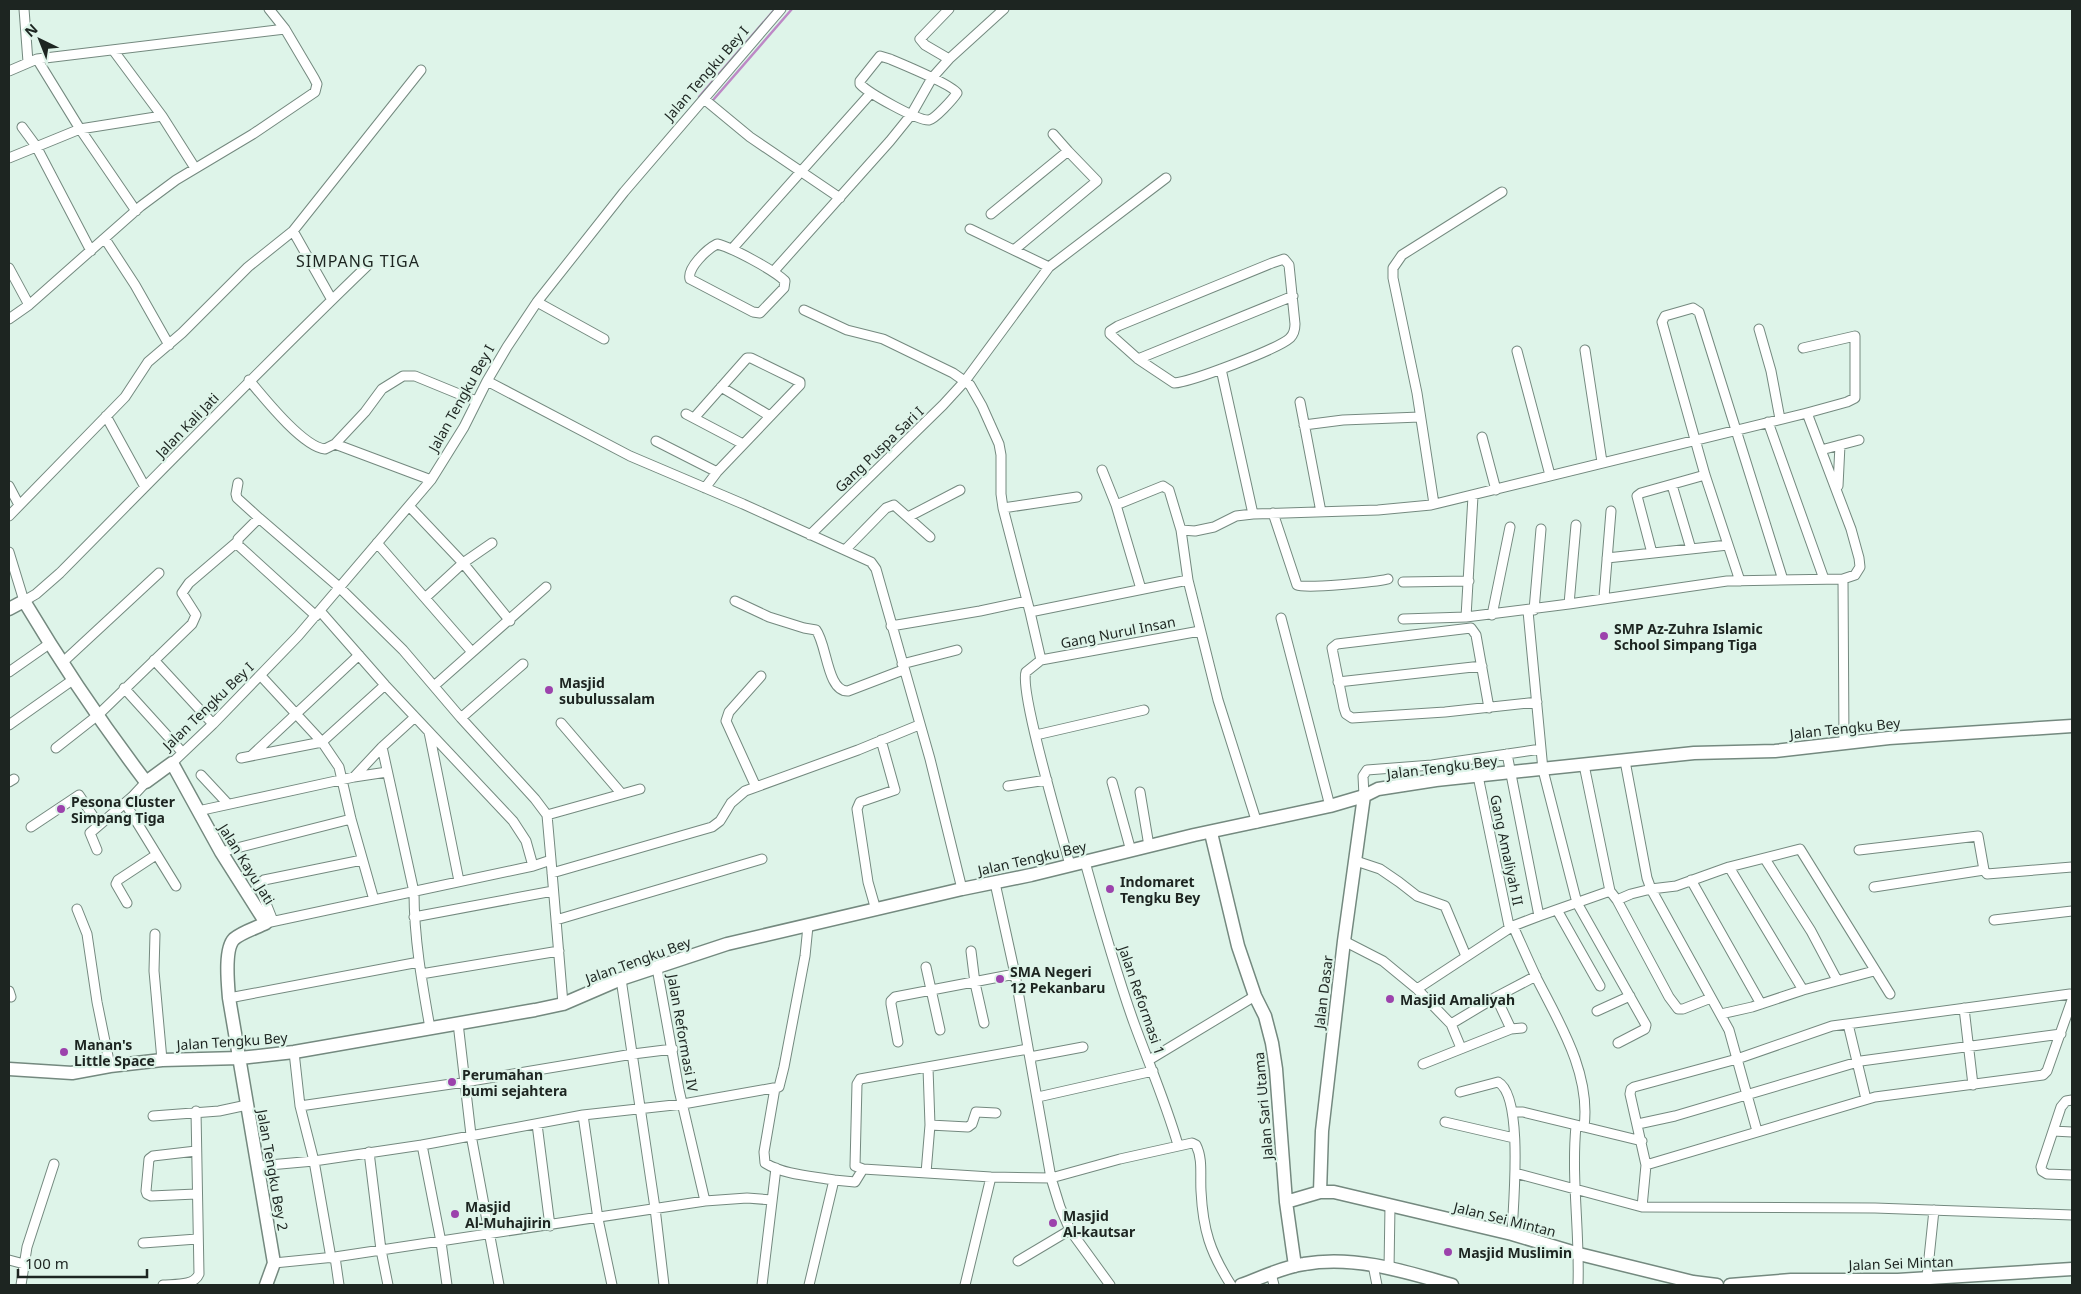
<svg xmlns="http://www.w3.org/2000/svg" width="2081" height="1294" viewBox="0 0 2081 1294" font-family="'Noto Sans',sans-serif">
	<rect width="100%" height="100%" fill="#def4e9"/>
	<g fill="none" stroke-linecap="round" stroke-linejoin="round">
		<path stroke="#bd88c6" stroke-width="2.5" d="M699,97L775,9
			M714,99L792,9"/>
		<g stroke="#74897f" stroke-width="11">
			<path id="street" d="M24,9L28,62
				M949,9L920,39L925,45L949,59
				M113,50L162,116L195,168
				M880,56L890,59C902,64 953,85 957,93C953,99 935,119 929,120C918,121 868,93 860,84V81Z
				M37,59L80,129L136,211
				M9,71L37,59L285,29
				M704,99L750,137L840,198
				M22,127L36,146L91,251
				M1053,134L1068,151
				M9,158L80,129L162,116
				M991,214L1068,151L1097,181L1014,250
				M293,231L332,300
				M105,239L135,285L169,345
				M717,244C731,247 774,270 785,281L784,288L760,313L753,312L690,279C687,268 707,249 717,244Z
				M732,249L871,93
				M1284,259L1289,265L1295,324C1295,330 1294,334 1290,338C1278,349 1191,382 1174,383L1138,359L1110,334V331L1118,326L1272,263Z
				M1049,267L1166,178
				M9,268L29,305
				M773,272L890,141L911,115L932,78L949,59L1004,9
				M537,302L604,339
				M804,310L847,330L883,339L953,373L970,385L982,406L999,444L1001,455V494L1003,508L1030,612L1041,660L1026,672C1019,691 1062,835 1070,865
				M9,319L29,305L141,206L176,180L253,134L315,92L317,84L314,78L285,29L269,9
				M1759,329L1771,371L1780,419
				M1585,350L1602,462
				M1517,351L1550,475
				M1138,359L1293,296
				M1221,369L1253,514
				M249,380C264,398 303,447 325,449L335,444L431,480
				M487,381L630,456L743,504L871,562L876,569L930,759L962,889
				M721,387L770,416
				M1300,402L1321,512
				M686,414L743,444
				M106,416L145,487
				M694,418L747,358H751L800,382V385L717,472L705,488
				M1768,422L1824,579
				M1304,425L1343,420L1420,417
				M1482,437L1496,490
				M656,441L717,472
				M335,444L365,412L382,389L403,376H415L476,401
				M1821,450L1859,440
				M1102,470L1116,505L1141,589
				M238,483L236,494L237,498L259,518
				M1672,485L1691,549
				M9,486L19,505
				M1838,486L1840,445
				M1434,504L1417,393L1393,278V268L1402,255L1502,192
				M1116,505L1163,486L1169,490L1181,530L1188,580L1218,700L1257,823
				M409,506L463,563L510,621
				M1003,508L1077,497
				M1273,513L1297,585C1306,589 1376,582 1388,579
				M9,516L125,397L148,362L182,333L248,267L293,231L421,70
				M908,517L960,490
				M1181,530L1195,531L1214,527L1236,516L1253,514L1378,510L1431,505L1807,413L1847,402L1855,398V336L1803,348
				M810,535L943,405L965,381L1049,267L970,229
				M377,543L472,652
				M846,549L886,508L894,505L930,537
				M9,552L24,601L36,594L60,573C162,470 263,366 367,266
				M1652,553L1637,496L1641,493L1705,475
				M1607,558L1728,545
				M1843,579L1844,743
				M1740,581L1705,475L1662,322L1665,316L1693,308L1699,312L1783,580
				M1403,582L1469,581
				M1604,597L1611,511
				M425,598L463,563L492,543
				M735,601L769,617L804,628L816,630C827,644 827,692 848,691L903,670
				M1569,604L1727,581L1843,579L1855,575L1860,567L1859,558L1851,529L1807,413
				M1534,610L1541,529
				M320,611L385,685L513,821L526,841L533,866
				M1528,611L1543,770L1577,903L1646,1025L1645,1029L1618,1043
				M1030,612L1188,580
				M1492,615L1510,527
				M316,616L238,545V539L259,518L339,587L403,650L461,718L535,799L547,815
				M1466,617L1473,496
				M1281,618L1330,806
				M1403,619L1466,617L1569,604L1576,525
				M891,626L980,611L1027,601
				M154,660L213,724
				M1041,660L1200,631
				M63,662L159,573
				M902,664L957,650
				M9,672L49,644
				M261,676L322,742L339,767L351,819L374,900
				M1338,682L1482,666
				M434,686L546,587
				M124,688L182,752
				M1489,708L1476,635L1471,628L1337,644L1332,648L1344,708L1346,714L1352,718L1445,712L1537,702
				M461,718L523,664
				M561,723L621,793
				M9,725L74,679
				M429,732L459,881
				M1036,735L1144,710
				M382,747L414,892C414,938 422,983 430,1028
				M56,748L98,715L192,624L196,615L182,593L189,583L237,542
				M1507,754L1539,916
				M251,756L359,655
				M241,758L322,742L385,685
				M1625,761L1647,878L1651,889L1729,1030L1757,1131
				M172,763L213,724L298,636L431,480L464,427L487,381L507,347L537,302L624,192L781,9
				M1584,765L1610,891L1617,900L1669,997L1678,1009H1683L1711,998
				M201,775L228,804
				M1478,776L1509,926H1513C1521,944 1529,962 1537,979C1560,1024 1591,1074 1584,1127
				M354,777L382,747L415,717
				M9,782L14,779
				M1112,782L1131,851
				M1008,786L1047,780
				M756,787L726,721L729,712L761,676
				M1140,792L1149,846
				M1364,796L1363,776L1367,770L1432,765L1541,749
				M125,803L176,886
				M198,811L354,777L387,772
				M31,827L79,795L99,825
				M97,850L90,833L132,797L146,782
				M1859,850L1978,836L1984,870L1987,874L2072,867
				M221,852L351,819
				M1765,859L1811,931L1837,980
				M551,860L547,815L640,789
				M1356,861L1380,869L1399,882L1417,896L1445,906L1466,956
				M1085,862C1100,916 1115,970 1134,1023C1149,1064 1166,1103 1178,1145
				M1729,867L1803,990
				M552,873L712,827L720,821L731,803L745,791L858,750L919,725
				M1691,880L1761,1004
				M995,883L1015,974L1051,1178L1060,1207L1070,1230L1110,1285
				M1874,887L1984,870
				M1617,900L1631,894L1651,889L1676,886L1729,867L1800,849L1890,994
				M127,903L116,884L118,880L156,855
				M77,909L87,934L97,1002L110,1066
				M876,910L868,882L857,809L860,802L895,790L881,740
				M1557,910L1600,986
				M414,917L553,891
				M556,920L762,859
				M1994,920L2072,911
				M273,921L259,886L260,883L264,880L362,860
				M266,923L533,866L551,860L563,1004
				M155,934L154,971L162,1060
				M1344,941L1383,961L1417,989L1513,926L1539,916L1610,891
				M971,951L975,983L984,1023
				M926,967L940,1030
				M657,968L679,1090L705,1201
				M421,974L559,951
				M621,979L655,1208L664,1285
				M1417,989L1451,1024L1461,1048
				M9,991L11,997
				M1496,997L1511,1029
				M229,998L419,962
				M1964,1008L1973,1085
				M1597,1011L1630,996
				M1721,1014L1752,1007L1803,990L1874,971
				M458,1023L471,1135L499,1285
				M1451,1024L1496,997L1536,976
				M1848,1024L1866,1099
				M898,1042L891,1004V1001L895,997L1015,974
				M1028,1049L860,1079L857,1084L855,1166L863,1169L991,1177L1051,1178L1120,1159L1192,1143L1196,1145C1203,1159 1200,1175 1201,1191C1203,1230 1210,1252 1231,1285
				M294,1052L300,1106L314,1161L331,1258
				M1030,1057L1083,1047
				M1149,1060L1255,996
				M1423,1064L1511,1029L1522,1028
				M775,1088L764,1152L765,1163C784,1175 812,1176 834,1180L809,1285
				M1460,1092L1498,1082C1524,1096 1513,1206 1512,1234
				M1038,1097L1153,1071
				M2072,1100L2066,1101L2061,1107L2041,1167L2042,1171L2047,1174L2072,1175
				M300,1106L465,1082L633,1054L673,1049
				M1513,1112H1523L1642,1141
				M583,1115L598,1219L612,1285
				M153,1116L219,1111L247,1105
				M1445,1122L1514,1138
				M537,1124L550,1226
				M1638,1124L1675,1116L1861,1061L2061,1034
				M930,1125L968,1127L972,1124L976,1112L996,1113
				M1576,1126C1571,1179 1580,1232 1578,1285
				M2053,1131L2072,1132
				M422,1145L441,1242L447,1285
				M196,1151L153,1156L149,1159L146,1191L147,1194L151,1196L196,1194
				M369,1152L381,1250L388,1285
				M1646,1165L1875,1097L2043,1075L2047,1071L2072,1000
				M258,1166L314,1161L422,1145L583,1115L683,1104L779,1087L784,1067L805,956L808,926
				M926,1173L930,1125L928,1068
				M1515,1173L1642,1207L1875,1208L2072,1215
				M834,1180L855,1182L863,1169
				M1642,1207L1646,1165L1630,1094L1631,1089L1634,1087L1737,1059L1832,1026L2070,994L2072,996
				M143,1243L197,1239
				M335,1257L339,1285
				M9,1260L24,1264
				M1018,1261L1070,1230
				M274,1263L335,1257L705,1201L747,1198L772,1200
				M1373,1265L1377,1285
				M1389,1269L1390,1206
				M1271,1274L1274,1285
				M1927,1277L1934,1210
				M21,1285L27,1247L54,1164
				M163,1285C175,1284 194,1286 199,1274L196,1111
				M762,1285L776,1168
				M965,1285L991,1177"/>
		</g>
		<g stroke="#74897f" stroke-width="15">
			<path id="secondary" d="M9,609L24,601C61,663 102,724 146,782L172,763L221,852L266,923C256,928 242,932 234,939C224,949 228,985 229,998L274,1263L266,1285
				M1211,833L1238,946L1255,996L1265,1016L1272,1043L1276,1069L1286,1202L1295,1266
				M9,1069L72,1073L110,1066L162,1060L240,1058L294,1052L535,1010L563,1004L621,979L727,944L962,889L1031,875L1194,835L1330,806L1364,796L1378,789L1436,780L1694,753L1775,751L1889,738L2072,726
				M1320,1192L1322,1131L1344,941L1364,796
				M1286,1202L1320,1192H1334L1512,1234L1579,1254L1693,1282L1717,1285
				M1241,1285C1261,1278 1282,1267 1304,1264C1353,1255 1404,1271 1452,1285
				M1730,1285L1791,1280H1898L2072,1269"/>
		</g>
		<use href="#street" stroke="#fff" stroke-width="9"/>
		<use href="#secondary" stroke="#fff" stroke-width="12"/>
	</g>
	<g fill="#9c42ac" stroke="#def4e9" stroke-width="2">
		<circle cx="1604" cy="636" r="5"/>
		<circle cx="549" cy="690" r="5"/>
		<circle cx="61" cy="809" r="5"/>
		<circle cx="1110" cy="889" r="5"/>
		<circle cx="1000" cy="979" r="5"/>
		<circle cx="1390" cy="999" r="5"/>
		<circle cx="64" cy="1052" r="5"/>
		<circle cx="452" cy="1082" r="5"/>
		<circle cx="455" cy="1214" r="5"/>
		<circle cx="1053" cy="1223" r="5"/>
		<circle cx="1448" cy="1252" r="5"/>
	</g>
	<g text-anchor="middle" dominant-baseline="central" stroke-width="4.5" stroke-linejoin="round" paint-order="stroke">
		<g font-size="14" fill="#1d2521" stroke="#def4e9">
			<text transform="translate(706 73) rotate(-49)">Jalan Tengku Bey I</text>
			<text transform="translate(461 398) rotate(-61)">Jalan Tengku Bey I</text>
			<text transform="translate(187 425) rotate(-46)">Jalan Kali Jati</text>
			<text transform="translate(879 449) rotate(-44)">Gang Puspa Sari I</text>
			<text transform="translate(1118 632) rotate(-11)">Gang Nurul Insan</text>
			<text transform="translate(208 706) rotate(-44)">Jalan Tengku Bey I</text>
			<text transform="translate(1845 728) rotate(-6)">Jalan Tengku Bey</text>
			<text transform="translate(1442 767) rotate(-7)">Jalan Tengku Bey</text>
			<text transform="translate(1507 850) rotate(78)">Gang Amaliyah II</text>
			<text transform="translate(1032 858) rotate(-13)">Jalan Tengku Bey</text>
			<text transform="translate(247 864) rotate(58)">Jalan Kayu Jati</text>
			<text transform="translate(638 960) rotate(-20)">Jalan Tengku Bey</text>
			<text transform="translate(1323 992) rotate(-83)">Jalan Dasar</text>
			<text transform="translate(1142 1000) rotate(71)">Jalan Reformasi 1</text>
			<text transform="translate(683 1033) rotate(80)">Jalan Reformasi IV</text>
			<text transform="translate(232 1041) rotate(-4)">Jalan Tengku Bey</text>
			<text transform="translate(1263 1106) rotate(-95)">Jalan Sari Utama</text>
			<text transform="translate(273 1170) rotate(80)">Jalan Tengku Bey 2</text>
			<text transform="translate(1505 1219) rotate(14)">Jalan Sei Mintan</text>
			<text transform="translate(1901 1263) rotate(-2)">Jalan Sei Mintan</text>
		</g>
		<g font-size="14" font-weight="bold" fill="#1d2521" stroke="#def4e9" text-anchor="start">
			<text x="1614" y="628">SMP Az-Zuhra Islamic<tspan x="1614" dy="16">School Simpang Tiga</tspan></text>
			<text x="559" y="682">Masjid<tspan x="559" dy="16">subulussalam</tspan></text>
			<text x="71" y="801">Pesona Cluster<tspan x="71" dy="16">Simpang Tiga</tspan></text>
			<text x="1120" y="881">Indomaret<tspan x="1120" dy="16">Tengku Bey</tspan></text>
			<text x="1010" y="971">SMA Negeri<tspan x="1010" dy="16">12 Pekanbaru</tspan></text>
			<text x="1400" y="999">Masjid Amaliyah</text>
			<text x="74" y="1044">Manan's<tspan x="74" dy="16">Little Space</tspan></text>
			<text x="462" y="1074">Perumahan<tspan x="462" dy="16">bumi sejahtera</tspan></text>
			<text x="465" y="1206">Masjid<tspan x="465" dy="16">Al-Muhajirin</tspan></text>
			<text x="1063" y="1215">Masjid<tspan x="1063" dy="16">Al-kautsar</tspan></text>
			<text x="1458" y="1252">Masjid Muslimin</text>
		</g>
		<g font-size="16" letter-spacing="1" fill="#1d2521" stroke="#def4e9">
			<text x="358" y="261">SIMPANG TIGA</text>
		</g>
	</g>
	<rect width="2081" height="1294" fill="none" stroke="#1d2521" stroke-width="20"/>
	<g transform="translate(40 40) rotate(317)" stroke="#def4e9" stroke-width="4" paint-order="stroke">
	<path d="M0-4L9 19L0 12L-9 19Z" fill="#1d2521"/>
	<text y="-8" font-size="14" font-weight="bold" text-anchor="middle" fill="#1d2521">N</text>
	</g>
	<path d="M18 1269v8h129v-8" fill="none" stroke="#1d2521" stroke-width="2.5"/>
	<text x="25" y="1269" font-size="15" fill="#1d2521" stroke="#def4e9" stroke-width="4" paint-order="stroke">100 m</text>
</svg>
